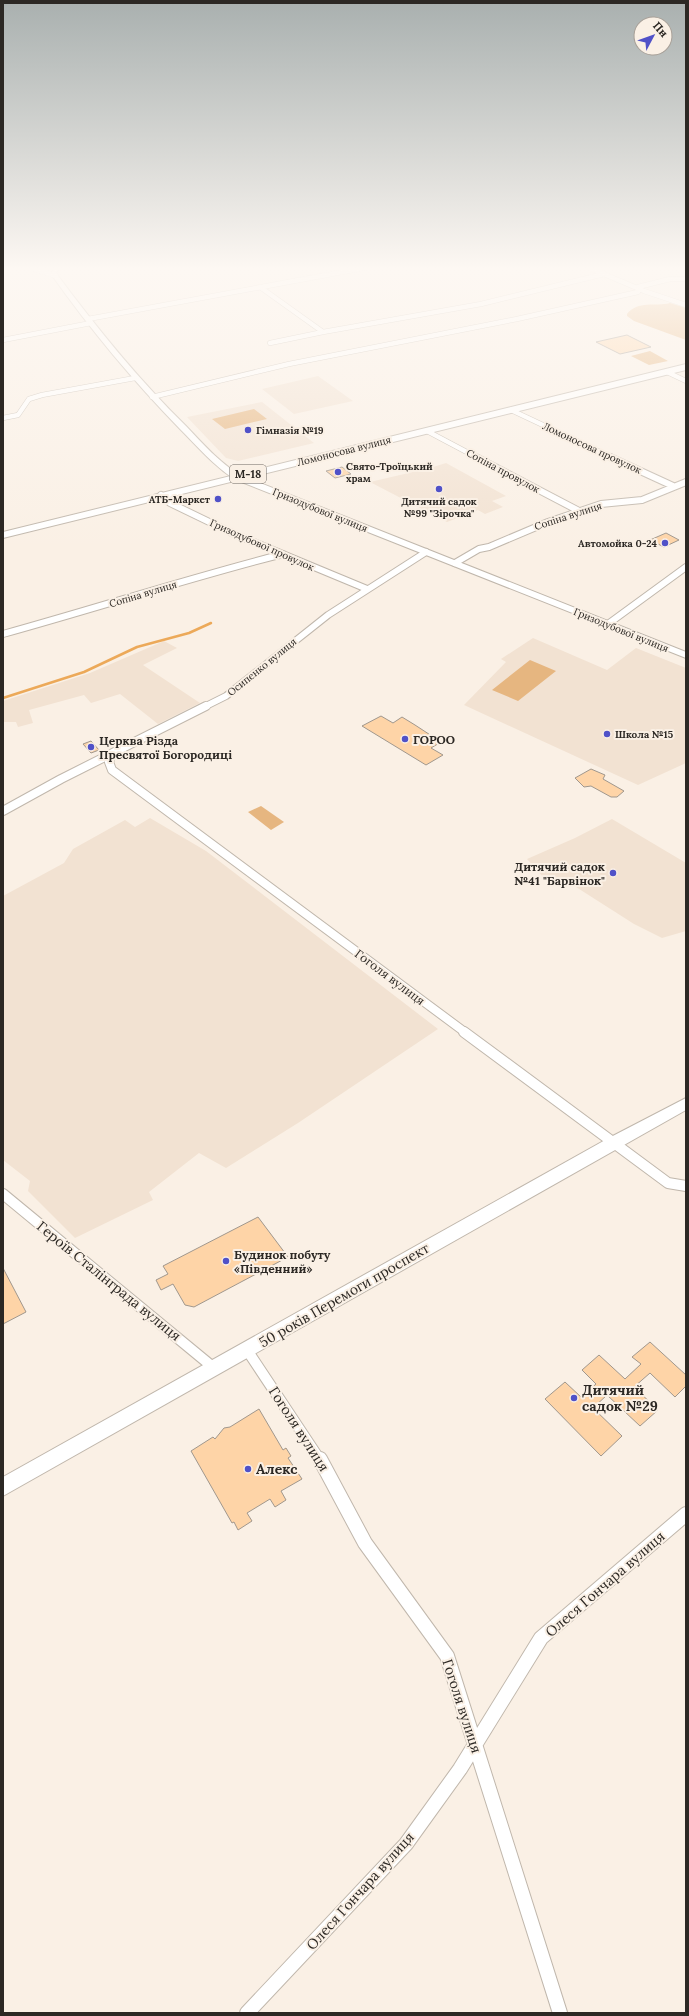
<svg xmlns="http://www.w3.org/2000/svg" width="689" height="2016" viewBox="0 0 689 2016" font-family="Lora,serif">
	<rect width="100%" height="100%" fill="#faf0e5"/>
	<path fill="#f2e2d2" d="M318,376L353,401L294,414L262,389Z
		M262,402L314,443L238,461L226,458L187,417Z
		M446,463L506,496L492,501L503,507L485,514L478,510L447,522L370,482L430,468Z
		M533,638L607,670L636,648L686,668V763L638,785L464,705L506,662L501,659Z
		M164,641L177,648L143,665L200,703L158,724L120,694L91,703L84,695L29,710L33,723L18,727L16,722H3V701L90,673Z
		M150,818L206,851L438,1029L298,1123L226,1168L199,1153L149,1192L153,1200L75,1238L28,1191L30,1181L3,1160V896L64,863L73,849L125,820L135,827Z
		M612,819L686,863V931L662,938L634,924L576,887L566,884L551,886L527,859L575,838Z"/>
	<path fill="#e6b680" d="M670,303L686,308V340L634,321L627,316V314C638,300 655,307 670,303Z
		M650,351L668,361L649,365L631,356Z
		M254,409L267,419L225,429L212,419Z
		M530,660L556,671L518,701L492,690Z
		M261,806L284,822L271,830L248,812Z"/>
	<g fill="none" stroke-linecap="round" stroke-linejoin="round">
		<path stroke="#eca959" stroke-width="2.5" d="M3,698L84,672L137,647L189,633L211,623"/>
	</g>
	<path fill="#fed4a7" stroke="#a0978d" d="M627,335L651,347L620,354L596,342Z
		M342,467L351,474L335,478L326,471Z
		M666,533L679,540L664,547L650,540Z
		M381,716L393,723L402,717L415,725L441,742L431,748L443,755L426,765L362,726Z
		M91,741L99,750L91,753L83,744Z
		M591,769L605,775L603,779L624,791L617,797H611L591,786L584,787L575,778Z
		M258,1217L288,1257L194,1307L185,1305L173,1284L161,1290L156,1280L168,1274L163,1266Z
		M3,1268L26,1312L3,1324Z
		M650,1342L686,1375V1386L675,1397L650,1373L634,1387L658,1410L640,1426L607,1395L593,1408L622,1436L601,1456L545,1399L565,1382L581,1397L596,1384L582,1370L599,1355L625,1379L641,1364L632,1357Z
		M259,1409L283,1450L286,1448L291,1456L288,1458L302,1479L281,1491L286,1500L275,1507L270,1499L247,1513L252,1521L238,1530L234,1522L232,1523L191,1451L213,1437L215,1439L224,1428L230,1427Z"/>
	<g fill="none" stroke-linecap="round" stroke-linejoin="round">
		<g stroke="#c0b7ac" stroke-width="5.5">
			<path id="street-far4" d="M25,266L56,276
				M585,266L644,291L686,305
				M55,268L64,266
				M260,287L323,332L481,304L604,274
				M88,319L375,266
				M3,340L91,323
				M270,343L323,332
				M667,372L686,381
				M152,397L289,364L517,319L638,292V287L670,279H686
				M511,410L613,458
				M3,418L18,415L29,399L42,395L135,378
				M427,431L478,458"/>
		</g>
		<g stroke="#c0b7ac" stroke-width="8">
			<path id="street-far3" d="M476,457L579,511
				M610,457L673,486
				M161,495L170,503L232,533L367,589
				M455,563L479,549L489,547L548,522L601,504L642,500L686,482
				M608,624L686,567
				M3,634C97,608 189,578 283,554
				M204,707L226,696L328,615L426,552"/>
		</g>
		<g stroke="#c0b7ac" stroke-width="10">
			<path id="street-far2" d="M112,754L109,762L112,770L466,1033
				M3,811L61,779L206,706"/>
		</g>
		<g stroke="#c0b7ac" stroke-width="12">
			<path id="street-far1" d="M464,1032L668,1183L686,1186
				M3,1194L214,1368
				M247,1350L320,1460"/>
		</g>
		<g stroke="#c0b7ac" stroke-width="16">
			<path id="street" d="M320,1459L365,1543L447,1656L560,2013
				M247,2013L406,1844L460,1769L541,1638L686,1514"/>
		</g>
		<g stroke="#c0b7ac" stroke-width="2">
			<path id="secondary" d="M54,266H60L56,273C96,327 138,379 186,426C203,444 219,462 240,475L686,652V658L234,479C213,465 198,447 180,429C133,381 90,329 51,274Z
				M686,1098V1110L3,1496V1477L607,1139Z"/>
		</g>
		<g stroke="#c0b7ac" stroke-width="2">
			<path id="highway" d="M686,364V370L3,538V532Z"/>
		</g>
		<use href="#street-far4" stroke="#fff" stroke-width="4.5"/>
		<use href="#street-far3" stroke="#fff" stroke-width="6"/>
		<use href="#street-far2" stroke="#fff" stroke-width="8"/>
		<use href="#street-far1" stroke="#fff" stroke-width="10"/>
		<use href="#street" stroke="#fff" stroke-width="14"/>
		<use href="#secondary" fill="#fff" fill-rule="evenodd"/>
		<use href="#highway" fill="#fff" fill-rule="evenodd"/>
	</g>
	<linearGradient id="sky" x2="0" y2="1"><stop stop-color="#a9b0af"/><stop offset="0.49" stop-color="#fdf8f3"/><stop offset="1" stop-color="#fdf8f3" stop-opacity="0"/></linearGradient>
	<rect width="689" height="548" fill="url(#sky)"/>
	<g fill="#5051c8" stroke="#faf0e5" stroke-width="1.5">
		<circle cx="248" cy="430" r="4"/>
		<circle cx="338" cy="472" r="4"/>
		<circle cx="439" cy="489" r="4"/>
		<circle cx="218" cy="499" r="4"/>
		<circle cx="665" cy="543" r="4"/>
		<circle cx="607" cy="734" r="4"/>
		<circle cx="405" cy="739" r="4"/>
		<circle cx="91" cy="747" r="4"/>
		<circle cx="613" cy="873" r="4"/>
		<circle cx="226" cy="1261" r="4"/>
		<circle cx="574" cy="1398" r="4"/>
		<circle cx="248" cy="1469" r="4"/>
	</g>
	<g text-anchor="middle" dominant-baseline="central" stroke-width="4" stroke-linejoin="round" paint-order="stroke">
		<g font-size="10" font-weight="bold" fill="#2c2824" stroke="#faf0e5" text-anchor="start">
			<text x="256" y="430">Гімназія №19</text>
			<text x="346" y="466">Свято-Троїцький<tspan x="346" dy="12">храм</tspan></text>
			<text x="210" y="499" text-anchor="end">АТБ-Маркет</text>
			<text x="439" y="501" text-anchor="middle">Дитячий садок<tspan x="439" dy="12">№99 "Зірочка"</tspan></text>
			<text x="657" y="543" text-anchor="end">Автомойка 0-24</text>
			<text x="615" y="734">Школа №15</text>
		</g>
		<g font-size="10" fill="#2c2824" stroke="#faf0e5">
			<text transform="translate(592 448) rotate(25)">Ломоносова провулок</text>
			<text transform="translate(344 451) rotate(-14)">Ломоносова вулиця</text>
			<text transform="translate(503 471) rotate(28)">Сопіна провулок</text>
			<text transform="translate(320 510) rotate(22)">Гризодубової вулиця</text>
			<text transform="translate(568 516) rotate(-18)">Сопіна вулиця</text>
			<text transform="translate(262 545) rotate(24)">Гризодубової провулок</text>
			<text transform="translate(143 594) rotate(-17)">Сопіна вулиця</text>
			<text transform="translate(621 630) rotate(22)">Гризодубової вулиця</text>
			<text transform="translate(262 667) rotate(-39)">Осипенко вулиця</text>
		</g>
		<rect fill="#faf0e5" stroke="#6a645e" stroke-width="1" x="230" y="465" width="36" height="18" rx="3"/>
		<g font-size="11" font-weight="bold" fill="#2c2824">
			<text x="248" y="474">М-18</text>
		</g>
		<g font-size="12" font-weight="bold" fill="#2c2824" stroke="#faf0e5" text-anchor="start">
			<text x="413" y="739">ГОРОО</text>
			<text x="99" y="740">Церква Різда<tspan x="99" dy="14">Пресвятої Богородиці</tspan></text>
			<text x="605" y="866" text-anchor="end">Дитячий садок<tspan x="605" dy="14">№41 "Барвінок"</tspan></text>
			<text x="234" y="1254">Будинок побуту<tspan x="234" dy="14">«Південний»</tspan></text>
		</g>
		<g font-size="12" fill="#2c2824" stroke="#faf0e5">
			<text transform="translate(390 977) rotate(37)">Гоголя вулиця</text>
		</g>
		<g font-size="14" fill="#2c2824" stroke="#faf0e5">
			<text transform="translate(109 1281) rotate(39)">Героїв Сталінграда вулиця</text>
			<text transform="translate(344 1295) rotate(-30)">50 років Перемоги проспект</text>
			<text transform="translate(299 1429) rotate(57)">Гоголя вулиця</text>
			<text transform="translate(605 1584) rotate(-41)">Олеся Гончара вулиця</text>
			<text transform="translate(462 1706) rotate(72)">Гоголя вулиця</text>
			<text transform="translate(360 1891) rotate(-48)">Олеся Гончара вулиця</text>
		</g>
		<g font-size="14" font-weight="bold" fill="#2c2824" stroke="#faf0e5" text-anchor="start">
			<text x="582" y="1390">Дитячий<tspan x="582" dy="16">садок №29</tspan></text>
			<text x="256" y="1469">Алекс</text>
		</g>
	</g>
	<rect width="689" height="2016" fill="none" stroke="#2c2824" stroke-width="8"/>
	<g transform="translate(653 36) rotate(49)"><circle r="19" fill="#faf0e5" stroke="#a8a098"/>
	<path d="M0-3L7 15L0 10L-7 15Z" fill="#5051c8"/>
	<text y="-6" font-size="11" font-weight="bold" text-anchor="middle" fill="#2c2824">Пн</text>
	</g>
</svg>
